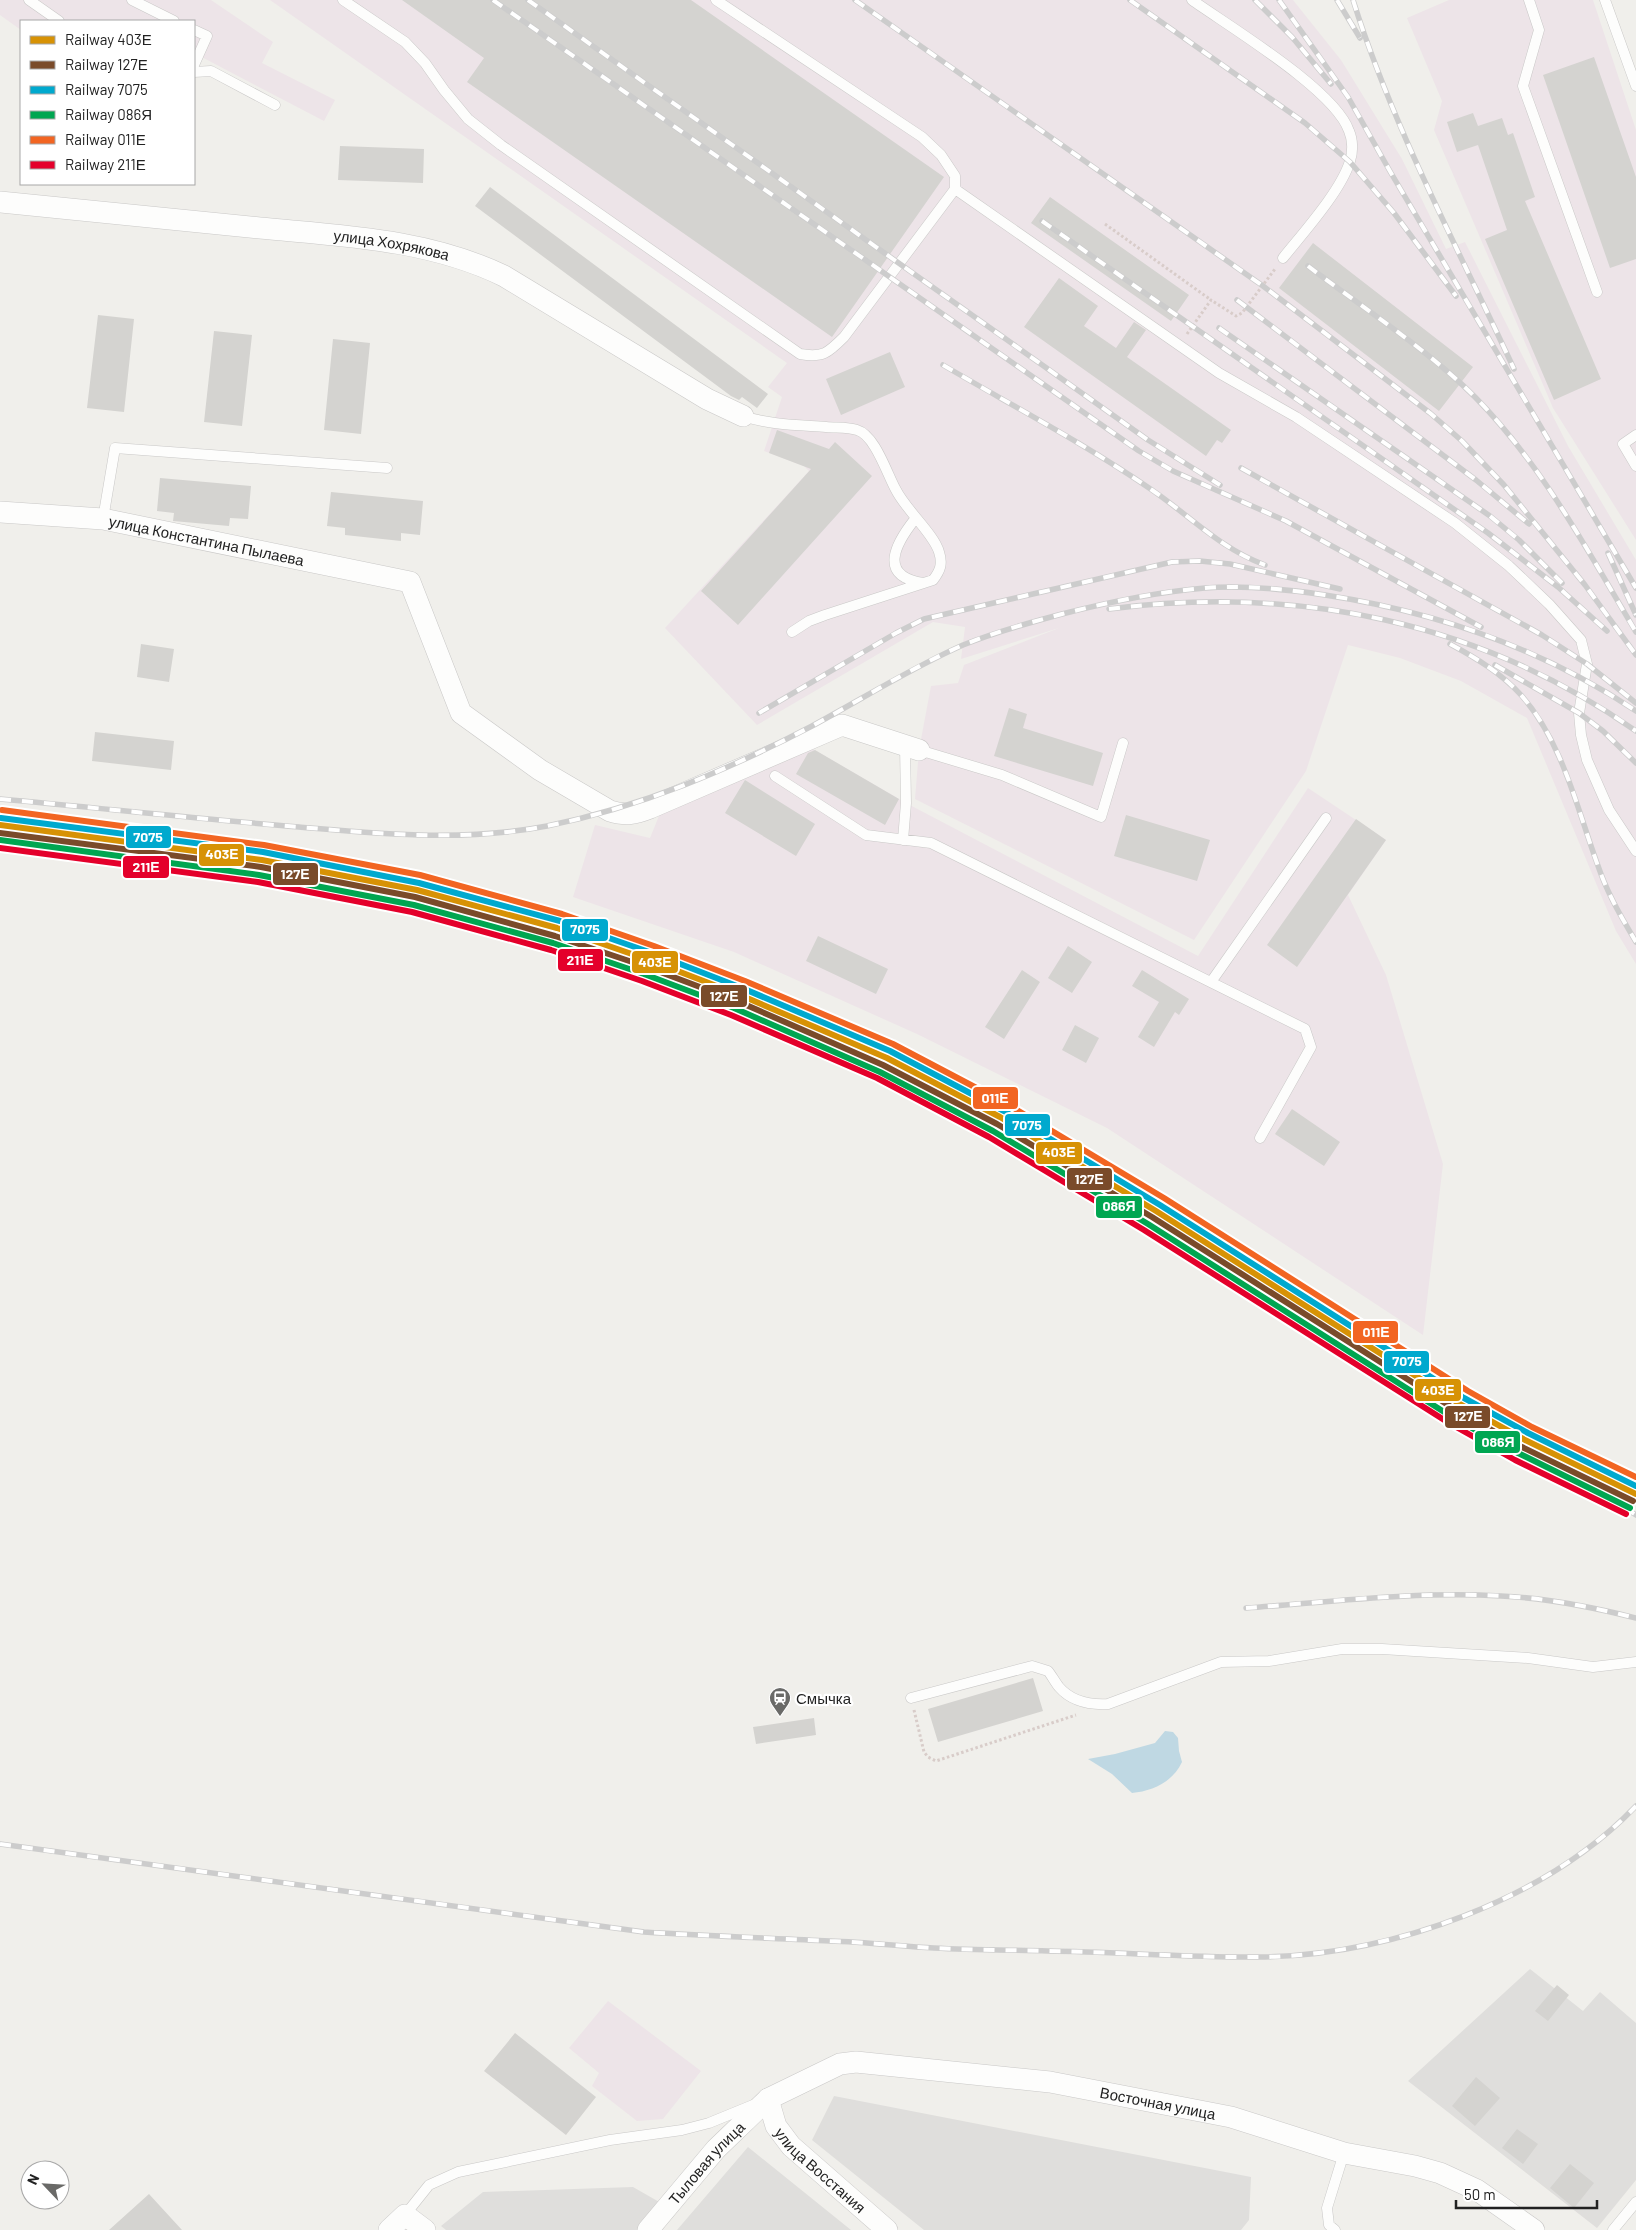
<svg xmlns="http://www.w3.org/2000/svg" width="1636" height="2230" viewBox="0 0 1636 2230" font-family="Barlow,sans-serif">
	<rect width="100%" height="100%" fill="#f0efeb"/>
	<path fill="#dfdedc" d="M1530,1969L1583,2011L1600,1992L1636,2023V2180L1597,2228L1408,2081Z
		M834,2096L1251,2177L1249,2220L1241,2230H924L812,2140Z
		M748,2147L851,2230H677Z
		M633,2187L661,2203L638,2230H446L441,2226L483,2192Z"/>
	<path fill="#ede4e8" d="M0,0H211L273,42L262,63L335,100L324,121L194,53V21H21V30L0,15Z
		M270,0H1293L1341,60L1402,159L1446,249L1465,242L1568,446L1636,560V964L1616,931L1527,718L1461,681L1400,658L1348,645L1306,771L1194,940L915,799L919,750L931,686L958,683L964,665L1059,628L961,659L965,627L933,622L757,725L665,628L809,471L804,466L764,451L782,397L768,387L787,363Z
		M1449,0H1593L1636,130V540L1553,408L1434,130L1442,101L1407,18Z
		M811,748L906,803L1198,956L1308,788L1386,840L1348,895L1386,975L1443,1164L1423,1335L1107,1128L917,1034L734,952L573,897L595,825L650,838L661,811Z
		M608,2001L701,2071L663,2119L637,2121L592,2086L599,2073L569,2048Z"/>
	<path fill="#bfd8e3" d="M1165,1731L1173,1732L1178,1738L1179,1751L1182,1762C1172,1783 1152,1791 1132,1793L1112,1774L1088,1759L1115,1754L1155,1743Z"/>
	<path fill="#d4d3d0" d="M402,0H691L944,177L832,337L467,82L484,58Z
		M1594,57L1636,177V259L1610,268L1543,75Z
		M1473,113L1478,126L1502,118L1508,135L1513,133L1535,197L1525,201L1601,379L1554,400L1485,239L1507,230L1478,145L1457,152L1447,122Z
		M340,146L424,149L423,183L338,180Z
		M490,187L768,394L757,408L742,397L739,400L731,396L475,206Z
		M1050,197L1189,295L1171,321L1031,223Z
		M1313,243L1473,367L1439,411L1279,288Z
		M1059,278L1098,306L1084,326L1116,348L1134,322L1146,330L1127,357L1231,430L1222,443L1217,440L1206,456L1024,327Z
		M98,315L134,319L124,412L87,408Z
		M214,331L252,335L242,426L204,422Z
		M333,339L370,343L361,434L324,430Z
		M890,352L905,387L841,415L826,379Z
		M777,430L829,449L835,442L872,476L738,625L701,591L811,469L769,453Z
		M160,478L251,486L248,519L230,518L229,526L173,521L174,513L157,511Z
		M331,492L423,501L420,535L401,533V541L345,535V528L327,526Z
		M141,644L174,649L169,682L137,677Z
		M1009,708L1027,714L1023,728L1103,753L1093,786L994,756Z
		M95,732L174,741L171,770L92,761Z
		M815,750L899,799L885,825L796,774L808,753Z
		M745,780L815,824L796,856L725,813Z
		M1126,815L1210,840L1197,881L1114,856Z
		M1356,819L1386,840L1297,967L1267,945Z
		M818,936L888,969L876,994L806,961Z
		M1068,946L1092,962L1072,993L1048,978Z
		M1022,970L1040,982L1004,1039L985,1027Z
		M1142,970L1189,999L1179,1015L1175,1012L1154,1047L1138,1037L1159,1002L1132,986Z
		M1075,1025L1099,1038L1086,1063L1062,1050Z
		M1292,1109L1340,1142L1324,1166L1275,1134Z
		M1033,1678L1043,1711L938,1742L928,1709Z
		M814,1718L816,1735L756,1744L753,1727Z
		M1557,1985L1569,1995L1548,2021L1535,2011Z
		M515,2033L596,2097L566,2135L484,2071Z
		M1476,2077L1500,2098L1475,2126L1452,2106Z
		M1517,2129L1538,2144L1523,2164L1502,2148Z
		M1570,2164L1594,2183L1574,2208L1550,2188Z
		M149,2194L182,2230H109Z"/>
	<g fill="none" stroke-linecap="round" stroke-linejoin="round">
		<g stroke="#c9c8c7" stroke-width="11">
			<path id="service" d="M29,0L59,21
				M132,0L174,21
				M343,0L405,42L425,63L444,90L468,119L501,145L800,354C823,358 828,353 844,337L955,189
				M716,0L922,137L941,155L955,176V189L1219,373L1296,417L1455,523L1509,566L1549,604L1581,640L1587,664L1579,713L1581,735L1587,760L1609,810L1636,851
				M1192,0C1230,27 1335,90 1349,131C1353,140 1353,152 1350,161C1341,191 1303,233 1283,258
				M1529,0L1539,30L1523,86L1597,292
				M1605,0L1636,86
				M194,30L207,36L194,65
				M194,72L211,71L275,105
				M743,416C770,425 798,425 826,427C836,428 848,427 857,430C875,435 887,474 896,490C906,510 934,534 939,552C943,564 940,571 933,580L825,615L809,621L792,632
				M1636,435L1623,444L1636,466
				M103,519L115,448L387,468
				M915,519C896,543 877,576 923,583
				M919,750L1002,775L1101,817L1123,743
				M775,776L866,835L931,843L1305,1029L1311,1047L1260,1138
				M903,840L906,803L905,746
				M1211,982L1326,818
				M911,1698L1032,1666L1048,1671C1052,1676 1055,1682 1059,1687C1071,1701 1090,1705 1108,1704L1221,1662L1269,1661L1342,1649H1382L1528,1658L1593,1667L1636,1662
				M405,2215L429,2185L458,2172L610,2140L682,2130L709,2123L753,2105
				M1335,2230L1329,2225L1327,2208L1344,2153
				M1613,2230L1636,2202"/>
		</g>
		<g stroke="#c9c8c7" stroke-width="22">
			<g id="minor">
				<path id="s1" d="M0,202C87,211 174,219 260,228C343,236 428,239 504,276L707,399L743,416"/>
				<path id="s2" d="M0,512L103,519L410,582L461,713L540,770L610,811C626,816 635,814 650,808L842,725L919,750"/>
				<path id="s3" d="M768,2099L776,2126L791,2146L887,2230"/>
				<path d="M389,2230L405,2215L425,2230"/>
				<path id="s4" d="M648,2230L716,2149L768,2099L840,2064L856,2062L1050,2082L1231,2117L1344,2153L1415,2166L1440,2173L1477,2190L1534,2230"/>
			</g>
		</g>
		<path stroke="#d8ccc9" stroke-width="3" stroke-dasharray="2.5 2.5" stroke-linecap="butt" d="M1105,224L1211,300
			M1187,334L1211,300L1236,316L1242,313L1275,269
			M914,1710L924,1752L928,1757L936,1761L1076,1715"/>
		<use href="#service" stroke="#fdfdfc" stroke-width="10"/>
		<use href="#minor" stroke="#fdfdfc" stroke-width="21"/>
		<g stroke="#ccc" stroke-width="5.5">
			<path id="rail" d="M493,0L1139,451L1173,471L1286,521L1481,627
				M528,0L1148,440L1220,485
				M855,0L1263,286L1430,413L1462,441L1504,485L1585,585L1636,655
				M1130,0L1305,123L1350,162L1394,213L1456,296
				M1255,0L1292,37L1331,84
				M1279,0L1348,97L1391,173L1636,588
				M1337,0L1360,38
				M1353,0C1393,128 1458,248 1514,369
				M1042,221L1488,533L1558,587L1607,631
				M1308,266C1363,308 1427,349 1475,397C1543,466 1587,550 1636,632
				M1237,300L1476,480L1529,524
				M1219,328L1490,516L1519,540L1562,583
				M943,365C1013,406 1085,444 1152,490C1190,516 1221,549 1265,565
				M1241,468L1542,635L1587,664L1636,703
				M1608,553L1636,615
				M1109,609C1297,585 1479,621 1636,731
				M1450,644C1476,658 1501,673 1521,695C1565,745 1578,814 1601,874C1610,898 1623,920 1636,942
				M1495,665L1579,713L1603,731L1636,763
				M759,713L896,633L924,619L1172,562L1200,561L1230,564L1340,589
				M0,799C100,808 199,819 299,827C383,834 465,842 547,826C641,807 728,770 812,726C862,699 911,668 963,645C995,632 1028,623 1062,614C1109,602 1156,592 1205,588C1245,585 1285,589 1325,595C1437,612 1541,648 1636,711
				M1457,1403L1636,1515
				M1246,1608C1329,1602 1417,1591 1501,1596C1546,1598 1592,1607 1636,1618
				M0,1844L644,1932C706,1936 768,1938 830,1941C865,1942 899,1946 934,1948C972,1950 1010,1950 1048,1951C1120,1952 1193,1958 1265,1957C1393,1954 1546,1900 1636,1806"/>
		</g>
		<use href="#rail" stroke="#fff" stroke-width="4" stroke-dasharray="11" stroke-linecap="butt"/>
		<g stroke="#fff" stroke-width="10">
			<path id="rail-1" d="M0,825L262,860L417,890L557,928L649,960L740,995L887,1058L1000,1117L1156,1211L1460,1404L1525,1440L1636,1494"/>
		</g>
		<g stroke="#fff" stroke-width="10">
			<path id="rail-2" d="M0,833L261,867L415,897L555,936L647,967L737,1001L883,1065L997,1124L1152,1217L1456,1410L1522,1447L1633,1501"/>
		</g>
		<g stroke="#fff" stroke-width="10">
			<path id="rail-3" d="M1,818L263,852L419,883L560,921L652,953L742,988L890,1051L1004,1111L1160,1205L1464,1398L1528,1433L1636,1486"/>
		</g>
		<g stroke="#fff" stroke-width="10">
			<path id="rail-4" d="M0,840L259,875L414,905L553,943L644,974L734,1008L880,1072L993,1131L1148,1224L1452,1417L1518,1453L1630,1508"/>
		</g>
		<g stroke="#fff" stroke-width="10">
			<path id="rail-5" d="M2,810L264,845L420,875L562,914L654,946L745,981L893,1044L1007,1104L1164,1198L1468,1391L1532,1427L1636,1477"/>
		</g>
		<g stroke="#fff" stroke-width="10">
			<path id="rail-6" d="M0,848L258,882L412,912L551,950L642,981L731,1015L877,1078L989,1137L1144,1230L1449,1423L1515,1460L1626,1514"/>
		</g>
		<use href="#rail-1" stroke="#d79205" stroke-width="6"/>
		<use href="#rail-2" stroke="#7a4b2a" stroke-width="6"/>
		<use href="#rail-3" stroke="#00a9ce" stroke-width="6"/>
		<use href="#rail-4" stroke="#00a651" stroke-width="6"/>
		<use href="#rail-5" stroke="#f26522" stroke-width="6"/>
		<use href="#rail-6" stroke="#e4002b" stroke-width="6"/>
	</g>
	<defs>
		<g id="station-pin" transform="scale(1.125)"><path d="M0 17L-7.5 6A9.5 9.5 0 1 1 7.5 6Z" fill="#6a6a68" stroke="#fff"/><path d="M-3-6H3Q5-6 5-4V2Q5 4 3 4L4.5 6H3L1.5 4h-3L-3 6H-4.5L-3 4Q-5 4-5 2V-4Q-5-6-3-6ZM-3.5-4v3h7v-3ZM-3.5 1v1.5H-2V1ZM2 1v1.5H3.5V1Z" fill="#fff"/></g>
	</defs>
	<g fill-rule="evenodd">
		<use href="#station-pin" x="780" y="1698"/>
	</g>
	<g text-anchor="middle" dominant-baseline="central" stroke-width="4.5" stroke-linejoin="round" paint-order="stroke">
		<g font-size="15" fill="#222" stroke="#fff">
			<text stroke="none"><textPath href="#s1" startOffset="394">улица Хохрякова</textPath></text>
			<text stroke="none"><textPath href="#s2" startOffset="209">улица Константина Пылаева</textPath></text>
			<text stroke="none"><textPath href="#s4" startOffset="579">Восточная улица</textPath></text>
			<text stroke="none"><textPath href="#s4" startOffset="89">Тыловая улица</textPath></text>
			<text stroke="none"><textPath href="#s3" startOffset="91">улица Восстания</textPath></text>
		</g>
		<g font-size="15" fill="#222" stroke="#fff" text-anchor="start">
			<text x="796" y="1698">Смычка</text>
		</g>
	</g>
	<g stroke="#fff" stroke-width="2">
		<rect x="125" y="825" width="47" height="24" rx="5" fill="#00a9ce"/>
		<rect x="198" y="843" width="47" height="24" rx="5" fill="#d79205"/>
		<rect x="122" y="855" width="48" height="24" rx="5" fill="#e4002b"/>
		<rect x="272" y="862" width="47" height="24" rx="5" fill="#7a4b2a"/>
		<rect x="561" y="918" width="48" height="24" rx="5" fill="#00a9ce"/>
		<rect x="557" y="948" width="47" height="24" rx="5" fill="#e4002b"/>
		<rect x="631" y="950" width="48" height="24" rx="5" fill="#d79205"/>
		<rect x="700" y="984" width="48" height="24" rx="5" fill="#7a4b2a"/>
		<rect x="972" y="1086" width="47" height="24" rx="5" fill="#f26522"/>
		<rect x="1004" y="1113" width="47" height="24" rx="5" fill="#00a9ce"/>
		<rect x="1035" y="1141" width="48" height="24" rx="5" fill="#d79205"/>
		<rect x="1066" y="1167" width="47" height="24" rx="5" fill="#7a4b2a"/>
		<rect x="1095" y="1195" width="48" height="24" rx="5" fill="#00a651"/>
		<rect x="1352" y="1320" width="47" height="24" rx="5" fill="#f26522"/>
		<rect x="1383" y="1350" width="47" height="24" rx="5" fill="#00a9ce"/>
		<rect x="1414" y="1378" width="48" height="24" rx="5" fill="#d79205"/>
		<rect x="1444" y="1405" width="47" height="24" rx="5" fill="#7a4b2a"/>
		<rect x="1474" y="1430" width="47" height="24" rx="5" fill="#00a651"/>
	</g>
	<g font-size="14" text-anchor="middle" font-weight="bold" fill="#fff">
		<text x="148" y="842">7075</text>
		<text x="222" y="859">403Е</text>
		<text x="146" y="872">211Е</text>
		<text x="295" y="879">127Е</text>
		<text x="585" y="934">7075</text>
		<text x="580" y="965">211Е</text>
		<text x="655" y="967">403Е</text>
		<text x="724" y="1001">127Е</text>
		<text x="995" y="1103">011Е</text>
		<text x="1027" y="1130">7075</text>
		<text x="1059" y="1157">403Е</text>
		<text x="1089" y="1184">127Е</text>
		<text x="1119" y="1211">086Я</text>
		<text x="1376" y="1337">011Е</text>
		<text x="1407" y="1366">7075</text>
		<text x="1438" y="1395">403Е</text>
		<text x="1468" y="1421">127Е</text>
		<text x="1498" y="1447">086Я</text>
	</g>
	<rect x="20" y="20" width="175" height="165" fill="#ffffff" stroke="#a7a7a7"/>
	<rect x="30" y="36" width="25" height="8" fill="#d79205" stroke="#a7a7a7"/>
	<text x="65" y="45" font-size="15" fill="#222222">Railway 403Е</text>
	<rect x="30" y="61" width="25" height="8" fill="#7a4b2a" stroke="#a7a7a7"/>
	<text x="65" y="70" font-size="15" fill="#222222">Railway 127Е</text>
	<rect x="30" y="86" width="25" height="8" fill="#00a9ce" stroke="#a7a7a7"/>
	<text x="65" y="95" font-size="15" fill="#222222">Railway 7075</text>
	<rect x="30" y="111" width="25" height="8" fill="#00a651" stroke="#a7a7a7"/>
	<text x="65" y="120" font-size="15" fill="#222222">Railway 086Я</text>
	<rect x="30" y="136" width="25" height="8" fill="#f26522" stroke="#a7a7a7"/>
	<text x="65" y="145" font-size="15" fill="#222222">Railway 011Е</text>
	<rect x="30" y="161" width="25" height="8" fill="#e4002b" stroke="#a7a7a7"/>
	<text x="65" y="170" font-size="15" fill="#222222">Railway 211Е</text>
	<g transform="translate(45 2185) rotate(295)"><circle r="24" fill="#ffffff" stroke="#a7a7a7"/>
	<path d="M0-4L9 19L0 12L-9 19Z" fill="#6a6a68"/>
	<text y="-8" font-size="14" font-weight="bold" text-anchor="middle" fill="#222222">N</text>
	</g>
	<path d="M1456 2200v8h141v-8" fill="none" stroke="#222222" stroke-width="2.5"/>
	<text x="1464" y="2200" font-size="15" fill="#222222" stroke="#ffffff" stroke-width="4" paint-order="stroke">50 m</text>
</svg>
